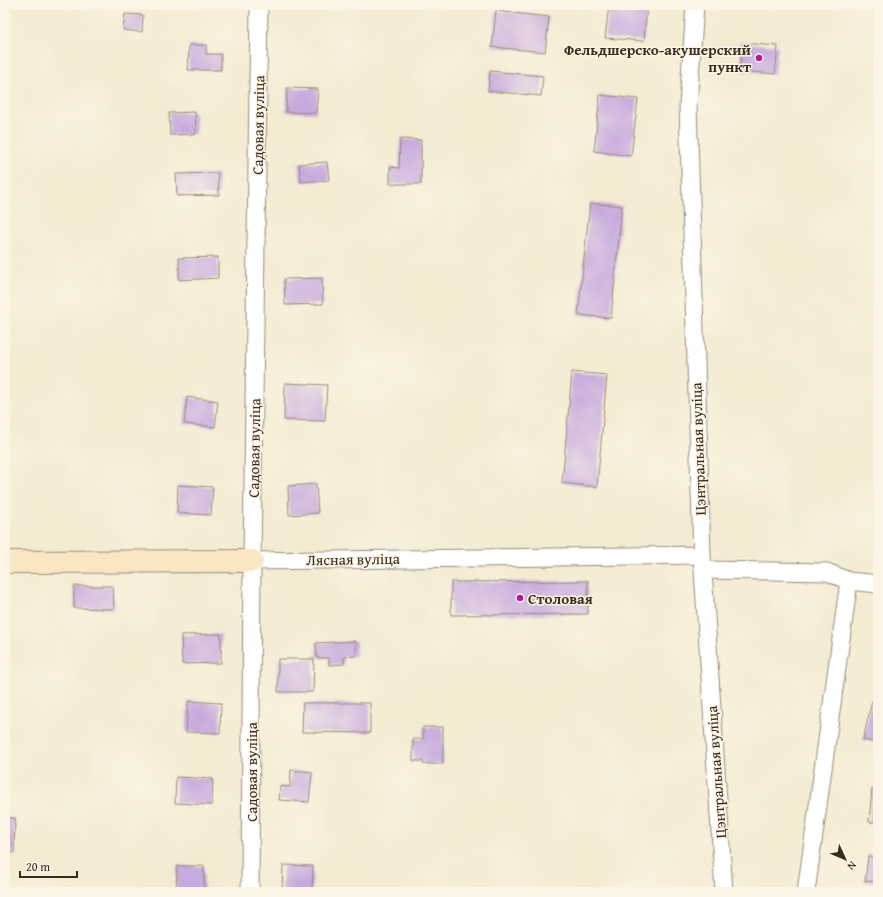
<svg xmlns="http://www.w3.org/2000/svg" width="883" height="897" viewBox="0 0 883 897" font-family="'Gentium Book Plus',serif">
	<rect width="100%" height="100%" fill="#fcf5e5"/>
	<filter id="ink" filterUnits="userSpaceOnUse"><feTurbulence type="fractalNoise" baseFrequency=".025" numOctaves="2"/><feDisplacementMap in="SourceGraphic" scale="8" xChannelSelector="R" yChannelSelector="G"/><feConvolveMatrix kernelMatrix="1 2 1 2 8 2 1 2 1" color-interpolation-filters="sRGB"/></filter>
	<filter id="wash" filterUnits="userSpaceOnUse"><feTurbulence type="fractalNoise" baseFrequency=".012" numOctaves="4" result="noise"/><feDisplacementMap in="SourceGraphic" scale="16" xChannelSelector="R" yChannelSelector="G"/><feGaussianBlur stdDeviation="0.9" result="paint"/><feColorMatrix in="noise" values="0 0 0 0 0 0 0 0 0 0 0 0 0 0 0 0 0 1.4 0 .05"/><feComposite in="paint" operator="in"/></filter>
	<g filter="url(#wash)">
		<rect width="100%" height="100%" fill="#f3ebd2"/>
		<g id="blocks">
			<path fill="#c7aade" d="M609,5H647L644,41L605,38Z
				M496,11L549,17L545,52L492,47Z
				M125,14L143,15L142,32L123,30Z
				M742,43L778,46L775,74L740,71Z
				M189,45H206V54H221V70H188Z
				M490,71L543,76L541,96L488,91Z
				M287,88L318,89L316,113L286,112Z
				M600,95L638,99L631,156L594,151Z
				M195,112L196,134L170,135L169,113Z
				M400,139L421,140V184H390V167L399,168Z
				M327,162L329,180L301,182L299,164Z
				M218,173L219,195L177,196L176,174Z
				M590,203L622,206L611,318L578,315Z
				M218,257V278L179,280V258Z
				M322,278L323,304L285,305L284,279Z
				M572,372L607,375L597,487L562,483Z
				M285,383L327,385L325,421L284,420Z
				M187,397L218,401L215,427L184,424Z
				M316,484L318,513L289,515L288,486Z
				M178,485L213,487L211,515L177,513Z
				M588,581V614L451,615V582Z
				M74,586H113L114,609L74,608Z
				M221,634V663L182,664L181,635Z
				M356,641V656L344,657V664L329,665V658H317L316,643Z
				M278,659H314L313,692H278Z
				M188,701L221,703L220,733L186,732Z
				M872,701L878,702V743L863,740Z
				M303,703H370V733L302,732Z
				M423,727H443V764H423V761H413V739H423Z
				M291,770L312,772L309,802L279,800L280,786L290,787Z
				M176,777L213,779L212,805L175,803Z
				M872,789H878V823L869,822Z
				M5,818H15L14,853H5Z
				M868,856L878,857V882L865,881Z
				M283,865L313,866L312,892H282Z
				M177,866H204V892H176Z"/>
		</g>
	</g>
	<g filter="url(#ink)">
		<use href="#blocks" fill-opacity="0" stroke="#978a78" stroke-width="1"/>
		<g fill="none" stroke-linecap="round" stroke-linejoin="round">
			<g stroke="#978a78" stroke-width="19">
				<path id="street" d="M695,5L688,106L702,555L724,892
					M252,561L702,555
					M703,570L827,572L849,581
					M250,892L252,561L259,5
					M806,892L849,581L878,584"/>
			</g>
			<g stroke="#978a78" stroke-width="24">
				<path id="secondary" d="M5,562L252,561"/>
			</g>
			<use href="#street" stroke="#fff" stroke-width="17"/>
			<use href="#secondary" stroke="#f9e7c3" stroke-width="22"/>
		</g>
	</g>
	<g fill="#b5179e" stroke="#fcf5e5" stroke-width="1.5">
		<circle cx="759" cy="58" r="4"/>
		<circle cx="520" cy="598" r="4"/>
	</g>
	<g text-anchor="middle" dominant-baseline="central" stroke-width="3" stroke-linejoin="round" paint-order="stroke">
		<g font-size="15" font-weight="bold" fill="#3b2a1e" stroke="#fcf5e5" text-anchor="end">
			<text x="751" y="49">Фельдшерско-акушерский<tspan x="751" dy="17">пункт</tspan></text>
			<text x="528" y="598" text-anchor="start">Столовая</text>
		</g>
		<g font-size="15" fill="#3b2a1e" stroke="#fcf5e5">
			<text transform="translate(258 125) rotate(-89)">Садовая вуліца</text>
			<text transform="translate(254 448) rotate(-89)">Садовая вуліца</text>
			<text transform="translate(698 449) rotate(-92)">Цэнтральная вуліца</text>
			<text transform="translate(353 559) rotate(-1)">Лясная вуліца</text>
			<text transform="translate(251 772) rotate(-90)">Садовая вуліца</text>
			<text transform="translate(716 772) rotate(-94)">Цэнтральная вуліца</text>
		</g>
	</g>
	<rect width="883" height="897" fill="none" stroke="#fcf5e5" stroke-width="20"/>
	<g transform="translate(845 859) rotate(134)" stroke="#fcf5e5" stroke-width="3" paint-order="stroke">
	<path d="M0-3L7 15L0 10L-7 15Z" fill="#3b2a1e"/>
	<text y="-6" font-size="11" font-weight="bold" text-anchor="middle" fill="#3b2a1e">N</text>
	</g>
	<path d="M20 871v6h57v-6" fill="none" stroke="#3b2a1e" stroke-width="2"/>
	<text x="26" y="871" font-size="12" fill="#3b2a1e" stroke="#fcf5e5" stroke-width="3" paint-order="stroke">20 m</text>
</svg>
